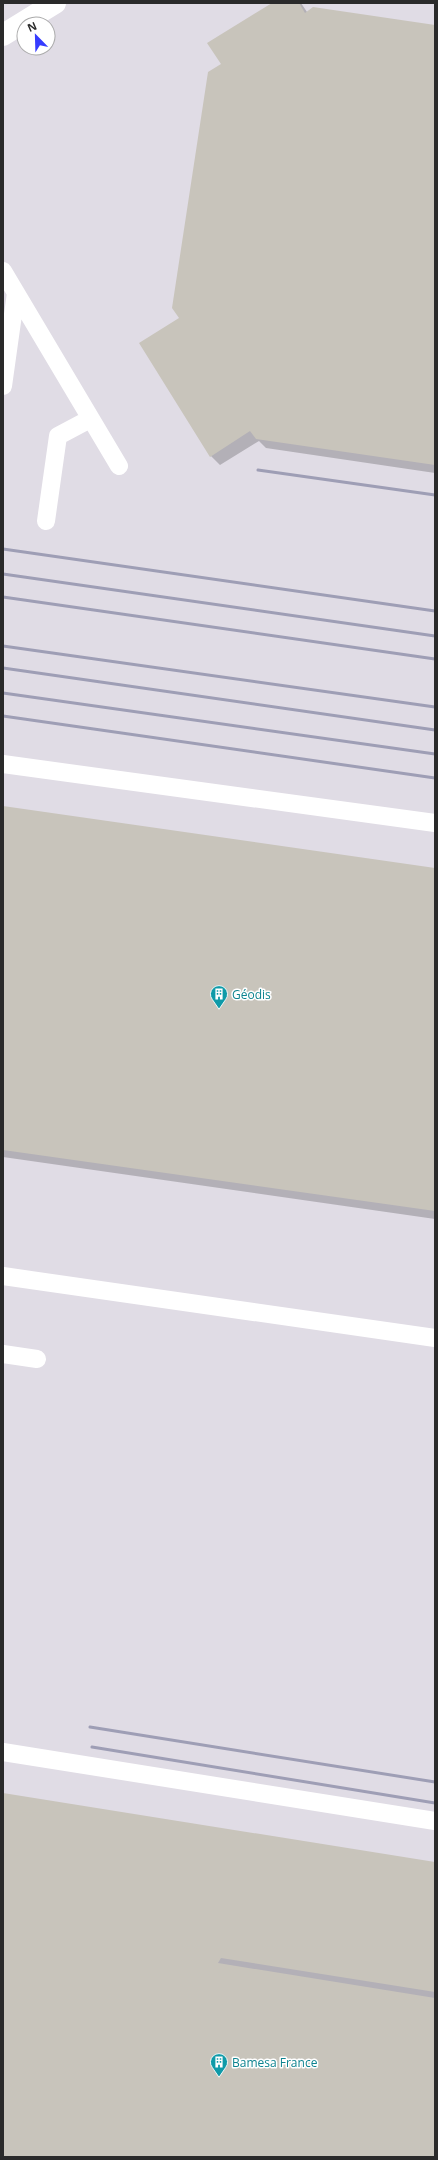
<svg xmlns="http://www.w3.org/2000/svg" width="438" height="2160" viewBox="0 0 438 2160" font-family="'Open Sans',sans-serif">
	<rect width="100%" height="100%" fill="#ede8db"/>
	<path fill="#e0dce5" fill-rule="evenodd" d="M3,3H435V2157H3ZM24,24H48V48H24Z"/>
	<path fill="#0003" d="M274,3H301L307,12L435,26V473L266,448L259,441L220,465L211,456L222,64Z
		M3,807L435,869V1219L3,1157Z
		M3,1794L435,1863V2157H3Z"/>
	<path fill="#c8c4bb" d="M272,3H299L305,13L313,7L435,25V465L256,439L250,431L210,457L139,343L179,318L172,308L208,72L221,64L207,43Z
		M3,806L435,868V1211L3,1150Z
		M3,1793L435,1862V1992L221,1958L218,1963L435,1998V2157H3Z"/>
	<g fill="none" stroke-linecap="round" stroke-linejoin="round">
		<path stroke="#fff" stroke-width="18" d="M3,271L119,466
			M3,386L16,293
			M46,521L58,436L90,419
			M3,764L435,823
			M3,1276L435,1338
			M3,1354L37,1359
			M3,1752L435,1821"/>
		<path stroke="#fff" stroke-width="22" d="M3,35L55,3"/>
		<path stroke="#9e9eb5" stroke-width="3" d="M258,470L435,495
			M3,549L435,611
			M3,574L435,636
			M3,597L435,659
			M3,646L435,707
			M3,668L435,730
			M3,693L435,754
			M3,716L435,778
			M90,1727L435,1782
			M92,1747L435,1803"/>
	</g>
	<defs>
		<g id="building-pin" transform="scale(0.9)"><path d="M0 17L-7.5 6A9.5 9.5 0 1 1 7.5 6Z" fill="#0f9aa8" stroke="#fff"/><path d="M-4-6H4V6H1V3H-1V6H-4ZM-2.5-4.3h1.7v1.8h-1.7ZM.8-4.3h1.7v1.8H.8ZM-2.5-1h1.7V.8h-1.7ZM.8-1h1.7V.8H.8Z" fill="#fff"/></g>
	</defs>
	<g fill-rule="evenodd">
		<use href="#building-pin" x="219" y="994"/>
		<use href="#building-pin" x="219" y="2062"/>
	</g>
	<g text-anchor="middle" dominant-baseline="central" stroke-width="3" stroke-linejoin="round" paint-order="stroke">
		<g font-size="12" fill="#0d838f" stroke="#fff" text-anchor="start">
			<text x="232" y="994">Géodis</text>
			<text x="232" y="2062">Bamesa France</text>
		</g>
	</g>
	<rect width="438" height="2160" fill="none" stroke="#2a2a2a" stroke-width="8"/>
	<g transform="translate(36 36) rotate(337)"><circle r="19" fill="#ffffff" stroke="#aaaaaa"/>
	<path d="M0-3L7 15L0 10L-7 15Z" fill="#363cff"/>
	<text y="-6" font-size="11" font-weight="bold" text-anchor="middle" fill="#2a2a2a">N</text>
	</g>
</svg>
